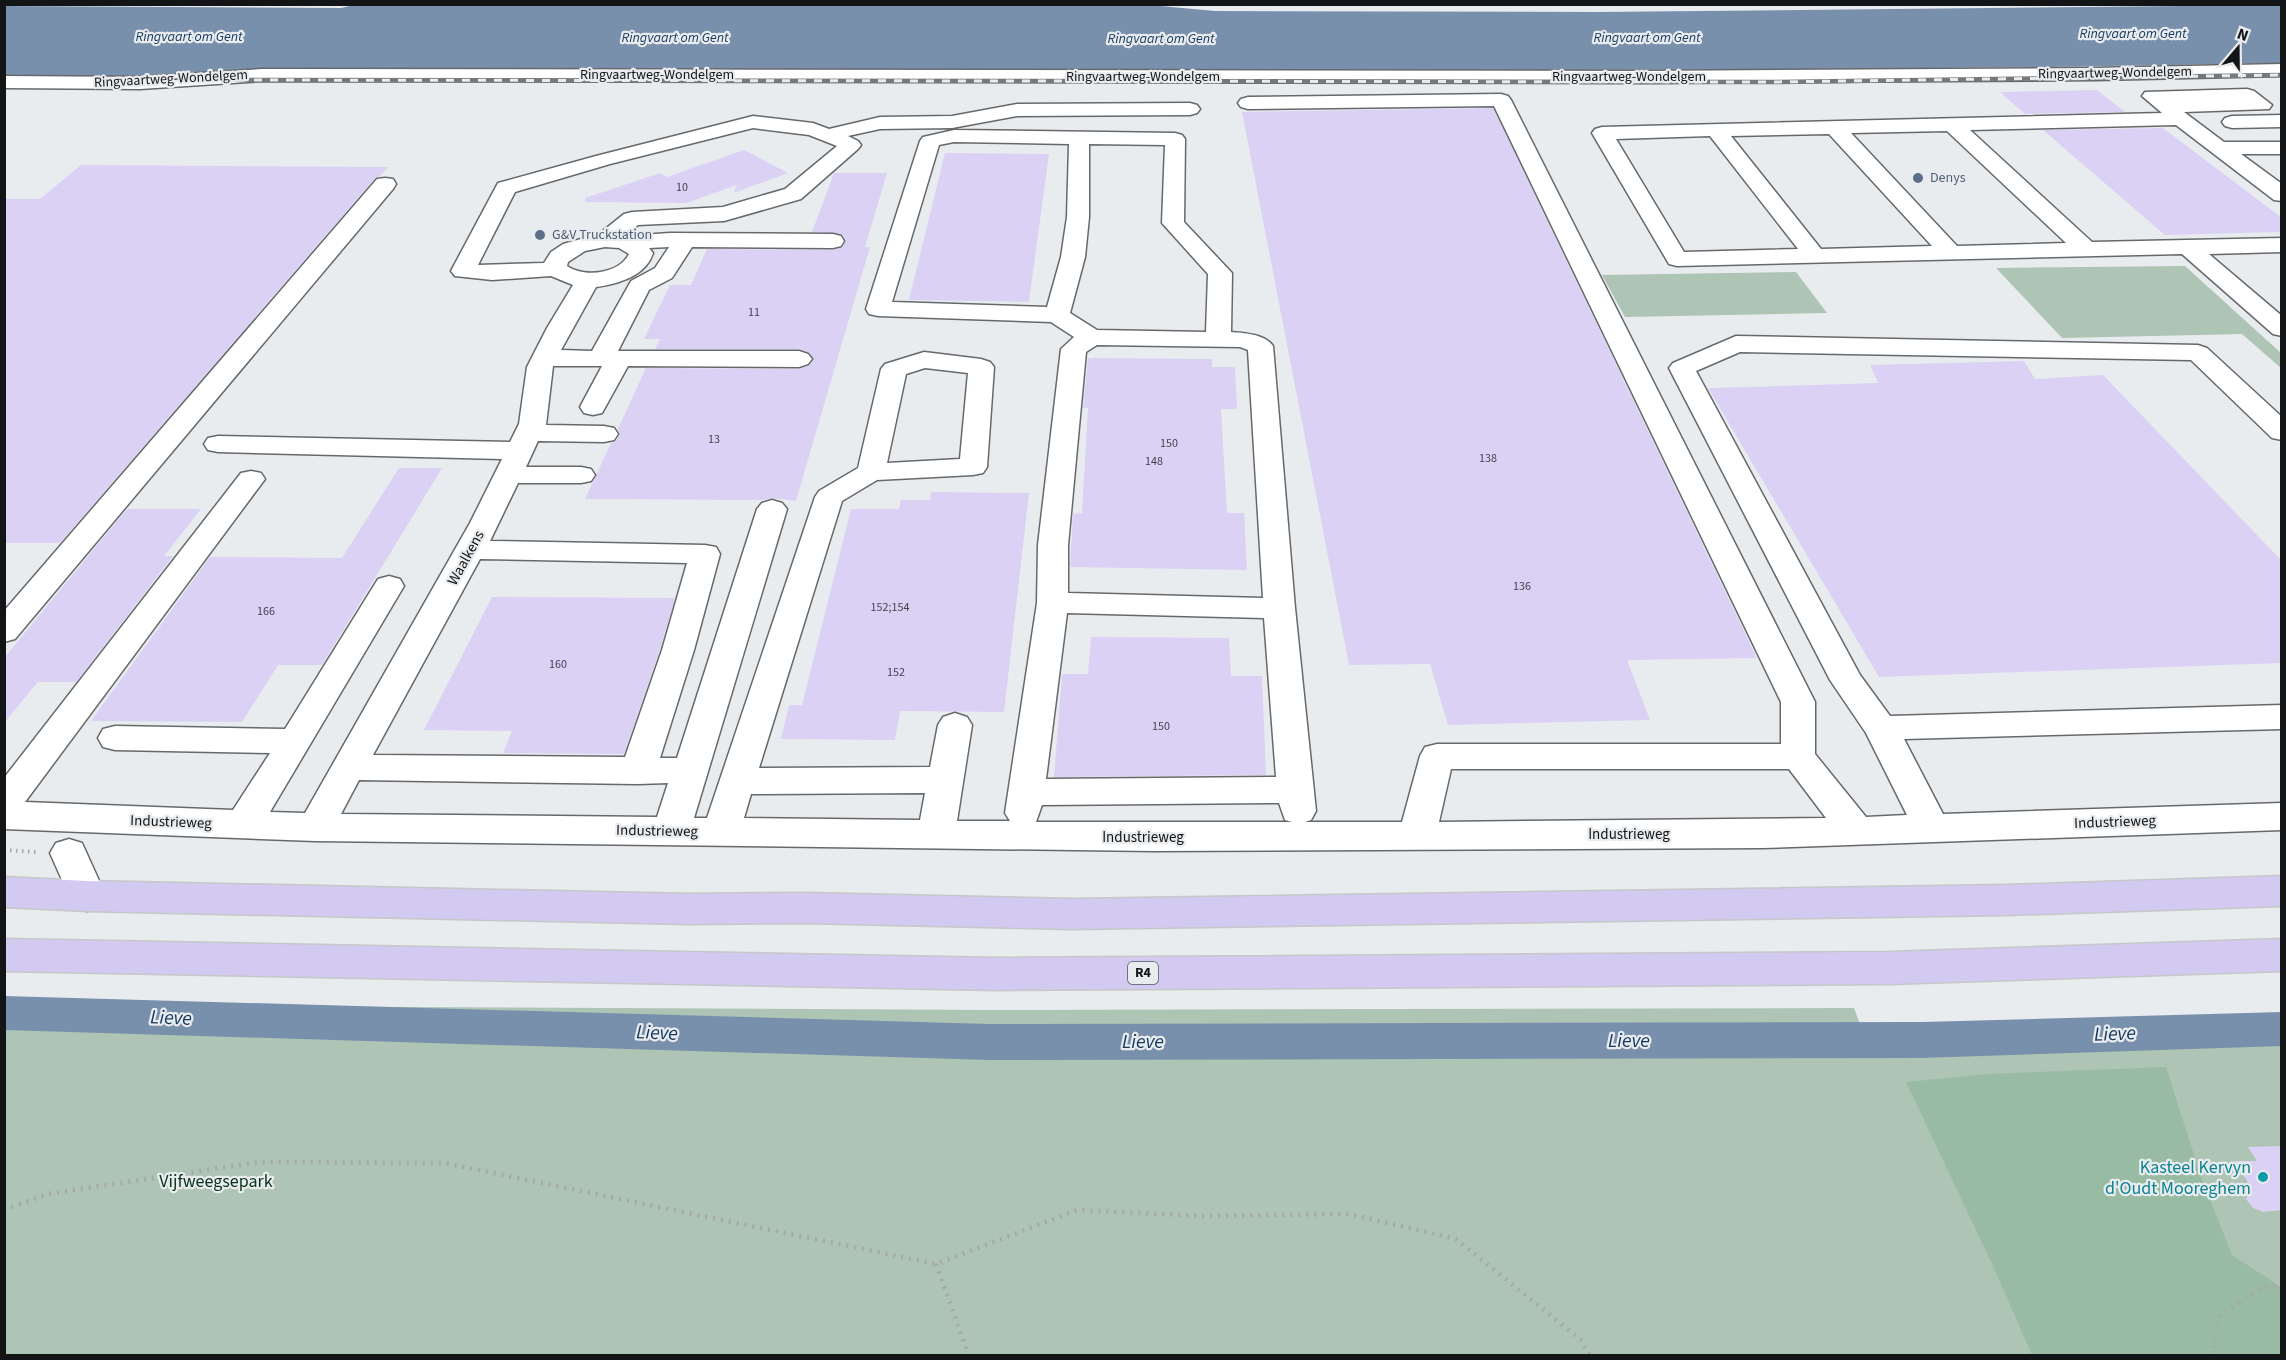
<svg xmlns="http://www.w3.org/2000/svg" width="2286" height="1360" viewBox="0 0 2286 1360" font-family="'Source Sans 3',sans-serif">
	<rect width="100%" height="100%" fill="#e9ecef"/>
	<path fill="#aec4b4" d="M2185,266L2281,353V368L2242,334L2062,338L1996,268Z
		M1796,272L1827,313L1625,317L1602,275Z
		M5,1005L993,1010L1854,1008L1871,1053L2053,1052L2281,1044V1355L5,1356Z"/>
	<path fill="#9abba3" d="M2166,1067L2201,1177L2232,1255L2281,1287V1355H2032L1993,1266L1906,1082L1989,1074Z"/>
	<path fill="#7990ac" d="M358,4H1139L1215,11L1597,12L2282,5L2281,63C1763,74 1244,69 725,69C485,68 245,79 5,78V6L341,8Z"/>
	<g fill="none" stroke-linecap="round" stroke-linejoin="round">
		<path fill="#7990ac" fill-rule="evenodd" d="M4,996L989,1024L1922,1022L2282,1012V1046L1922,1058L989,1060L4,1030Z"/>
	</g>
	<path fill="#dad1f5" d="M2097,90L2125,112L2025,114L2000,92Z
		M1493,108L1757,658L1627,660L1650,720L1448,725L1430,664L1349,665L1242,112Z
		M2163,128L2282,218V232L2165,235L2043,130Z
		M744,150L788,173L733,193L737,185L686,203L585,202V198L660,173L667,177Z
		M945,153L1049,154L1029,302L909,300Z
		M81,165L388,167L380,176L375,178L60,543H4V199H40Z
		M834,173H887L865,247H870L796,501L773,498L763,500L585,499L611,443L616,441L620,435L618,429L646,368L799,369L809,366L814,360L810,353L799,349H655L660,339H644L670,285H691L707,249L833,250L843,247L846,240L842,234L812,232Z
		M1088,358L1212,359V367H1235L1237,409H1221L1227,513H1244L1247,570L1070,567L1073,514L1082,513L1088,408H1083Z
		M2024,361L2035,379L2103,375L2282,561V663L1879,677L1708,388L1878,383L1870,365Z
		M399,468H442L322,665H278L242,722L91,721L210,557L342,558Z
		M931,492L1029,493L1004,712L900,711L895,740L781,739L789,705H802L851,509H899L901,500H930Z
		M127,509H201L164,556H173L76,682H38L4,723V658Z
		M492,597L675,598L660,649L624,754L503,753L512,731L424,730Z
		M1091,637L1229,638L1231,676H1262L1266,775L1054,777L1062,674H1088Z
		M2282,1146V1210L2263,1212L2253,1208L2246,1199L2252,1189L2235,1161H2257L2248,1147Z"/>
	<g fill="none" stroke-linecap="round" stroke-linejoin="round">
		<g stroke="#66696c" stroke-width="3">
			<path id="minor" d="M2282,64V76L2096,80L1646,83L262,81L140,89L4,88V76L140,77L262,69L1646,71L2096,68Z
				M2247,89L2254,91L2272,105L2269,109L2184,112L2224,142H2282V154H2241L2282,184V201L2274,200L2176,125L1970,130L2092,242L2282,238V252L2209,254L2282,316V336L2273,334L2182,254L1677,266L1669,264L1592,133L1595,129L1602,127L2162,113L2142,96L2145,92ZM1947,131L2066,243L1957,246L1851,133ZM1829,134L1932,246L1821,249L1731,136ZM1710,136L1798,249L1684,252L1616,139Z
				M1501,94L1508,96L1511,100L1815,702V754L1866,817L1907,815L1866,733L1830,680L1669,368L1673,363L1736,336L2198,345L2207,348L2282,417V440L2272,438L2191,360L1740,352L1696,371L1860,675L1890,716L2282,705V729L1904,739L1943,814L2282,803V830L1763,848L1154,851L315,841L4,829V778L241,473L251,471L261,473L265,479L25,802L233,810L270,753L115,750L103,747L98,738L103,729L115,726L285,729L378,579L389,576L400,579L404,586L270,812L305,813L470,523L502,459L218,452L208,450L204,444L208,438L218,436L510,442L519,424L527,367L547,328L573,285L551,276L492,280L455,276L451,271L498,183L596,156L753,116L813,123L829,129L880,117L952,116L1017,104L1190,103L1197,105L1200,109L1197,113L1190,115L1017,116L952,128L880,129L848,136L858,141L861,145L858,149L801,199L724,221L638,225L625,236L670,233L833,234L841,236L844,241L841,246L833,248L692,247L672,278L649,290L618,351H799L808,354L812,359L808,364L799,367L628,366L602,413L593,415L584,413L580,407L602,366H553L546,425L604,426L614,428L618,434L614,440L604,442L538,441L526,467H581L591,469L595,475L591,481L581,483H518L490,541L705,545L716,547L720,554L694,650L660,758H677L757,509L762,503L772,500L782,503L787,509L694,818H707L815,497L819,491L858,468L881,369L885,364L924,352L981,359L990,362L994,367L987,467L983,473L973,475L877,480L842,501L759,768L930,767L938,725L943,717L955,713L967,717L972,725L957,821H1010L1005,813L1037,603L1038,545L1061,349L1074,337L1051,322L878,316L869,314L866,309L920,141L923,137L954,130L1175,133L1182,135L1185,139L1184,222L1232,273L1231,332C1244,333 1265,334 1273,346L1295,608L1316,811L1311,820L1305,822H1402L1420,756L1425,747L1437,744H1781V702L1494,106L1248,109L1241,107L1238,103L1241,99L1248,97ZM753,128L809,135L837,146L785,189L723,207L632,212L624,214L599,234L563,244L551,252L544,263L478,265L515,192L610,164ZM954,142L1069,144L1067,217L1061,257L1047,307L892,302L939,145ZM1089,144L1165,145L1162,223L1208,274L1206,332L1097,330L1070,313L1085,257L1089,217ZM605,247L619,248L629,254C619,274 584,278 567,266L568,262L585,251ZM669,247L655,268L631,281L592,351L561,350L596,287C618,284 646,276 653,253L649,248ZM1097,345L1240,347L1248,350L1263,598L1068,593V545L1086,352ZM925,368L968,373L960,459L887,463L906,374ZM480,559L687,563L662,650L625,757L373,755ZM1067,613L1264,618L1276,777L1046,779ZM1451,769H1789L1826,818L1439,822ZM359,780L638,784L668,783L657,817L341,814ZM925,793L920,820L744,818L751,794ZM1279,803L1285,820L1292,822H1036L1042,805Z
				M2282,115V127L2232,128L2225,126L2222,122L2225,118L2232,116Z
				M385,178L393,179L396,184L393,189L15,639L4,642V611L377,179Z
				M69,839L82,843L106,896L100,907L87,911L74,907L50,853L56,843Z"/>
		</g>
		<g stroke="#c6c7c7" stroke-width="3">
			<path id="highway" d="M2282,876V906L2006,915L1072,929L805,923L688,924L87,911L4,907V877L87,881L688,894L805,893L1072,899L2006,885Z
				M4,939L996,958L1889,952L2282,939V971L1889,984L996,990L4,971Z"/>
		</g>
		<path stroke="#a6a8aa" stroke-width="4" stroke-dasharray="1.5 4.5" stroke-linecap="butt" d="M4,850L37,852"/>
		<path stroke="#a6a8aa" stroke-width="4.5" stroke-dasharray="2 6" stroke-linecap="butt" d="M4,1210L47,1194L260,1162L445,1163L936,1264L1077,1210L1203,1216L1349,1214L1456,1239L1581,1340L1590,1356
			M936,1264L969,1356
			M2214,1356L2217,1318L2260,1288L2282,1286"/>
		<use href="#minor" fill="#fff" fill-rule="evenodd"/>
		<use href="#highway" fill="#d3caf1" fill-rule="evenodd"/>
		<g stroke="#76787a" stroke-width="4.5">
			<path id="rail" d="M238,80L1771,82L2282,75"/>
		</g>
		<use href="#rail" stroke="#e9ecef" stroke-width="3" stroke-dasharray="8" stroke-linecap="butt"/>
	</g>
	<g fill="#5c6f8a" stroke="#e9ecef" stroke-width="2">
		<circle cx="1918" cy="178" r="6"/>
		<circle cx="540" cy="235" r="6"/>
	</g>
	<circle fill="#0f9aa8" stroke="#e9ecef" stroke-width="2" cx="2263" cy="1177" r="6"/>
	<g text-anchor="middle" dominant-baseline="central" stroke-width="4.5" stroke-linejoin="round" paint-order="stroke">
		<g font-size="12" fill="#45434d">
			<text x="682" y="187">10</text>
			<text x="754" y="312">11</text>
			<text x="714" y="439">13</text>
			<text x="1169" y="443">150</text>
			<text x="1488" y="458">138</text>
			<text x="1154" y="461">148</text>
			<text x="1522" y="586">136</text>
			<text x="890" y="607">152;154</text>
			<text x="266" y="611">166</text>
			<text x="558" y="664">160</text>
			<text x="896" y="672">152</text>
			<text x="1161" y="726">150</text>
		</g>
		<g font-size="14" font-style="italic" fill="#16385f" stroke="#e9ecef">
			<text x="2133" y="34">Ringvaart om Gent</text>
			<text x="189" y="37">Ringvaart om Gent</text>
			<text x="675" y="38">Ringvaart om Gent</text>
			<text x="1647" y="38">Ringvaart om Gent</text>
			<text x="1161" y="39">Ringvaart om Gent</text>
		</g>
		<g font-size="14" fill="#131415" stroke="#e9ecef">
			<text transform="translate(2115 73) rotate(-1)">Ringvaartweg-Wondelgem</text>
			<text x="657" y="75">Ringvaartweg-Wondelgem</text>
			<text x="1143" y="77">Ringvaartweg-Wondelgem</text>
			<text x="1629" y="77">Ringvaartweg-Wondelgem</text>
			<text transform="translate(171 79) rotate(-3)">Ringvaartweg-Wondelgem</text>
		</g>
		<g font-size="14" fill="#4e5e75" stroke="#e9ecef" text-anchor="start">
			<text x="1930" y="178">Denys</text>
			<text x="552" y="235">G&amp;V Truckstation</text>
		</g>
		<rect fill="#e9ecef" stroke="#535556" stroke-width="1.5" x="1128" y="962" width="30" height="22" rx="4.5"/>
		<g font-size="14" font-weight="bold" fill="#131415">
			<text x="1143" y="973">R4</text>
		</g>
		<g font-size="15" fill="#131415" stroke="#e9ecef">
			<text transform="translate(466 558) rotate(-61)">Waalkens</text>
			<text transform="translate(171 822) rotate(2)">Industrieweg</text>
			<text transform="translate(2115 822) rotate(-2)">Industrieweg</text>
			<text transform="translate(657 831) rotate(1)">Industrieweg</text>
			<text x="1629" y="834">Industrieweg</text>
			<text x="1143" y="837">Industrieweg</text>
		</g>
		<g font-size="18" fill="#0d838f" stroke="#e9ecef" text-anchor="end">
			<text x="2251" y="1167">Kasteel Kervyn<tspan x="2251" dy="21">d'Oudt Mooreghem</tspan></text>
		</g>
		<g font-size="18" fill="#08331b" stroke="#e9ecef">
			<text x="216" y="1181">Vijfweegsepark</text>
		</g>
		<g font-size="20" font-style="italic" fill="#16385f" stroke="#e9ecef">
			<text transform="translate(171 1018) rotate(2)">Lieve</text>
			<text transform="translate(657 1033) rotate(2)">Lieve</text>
			<text transform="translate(2115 1034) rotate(-2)">Lieve</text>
			<text x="1629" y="1041">Lieve</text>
			<text x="1143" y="1042">Lieve</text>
		</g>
	</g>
	<rect width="2286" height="1360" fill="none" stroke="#131415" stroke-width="12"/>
	<g transform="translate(2238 48) rotate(20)" stroke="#e9ecef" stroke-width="4.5" paint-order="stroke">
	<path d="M0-4.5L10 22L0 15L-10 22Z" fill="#131415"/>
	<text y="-9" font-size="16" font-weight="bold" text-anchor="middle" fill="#131415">N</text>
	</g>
</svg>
